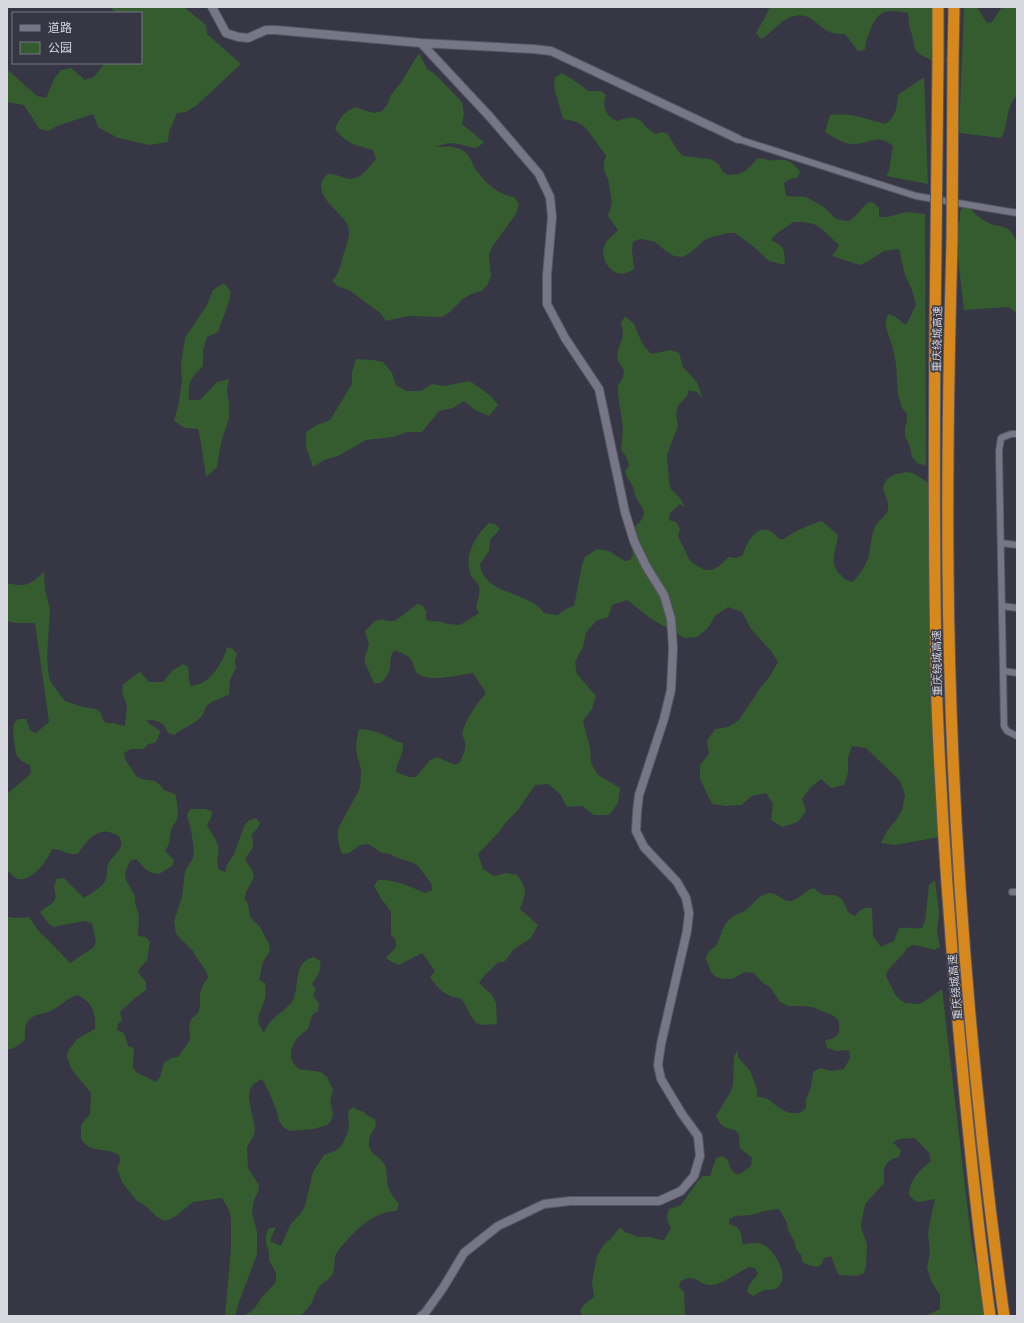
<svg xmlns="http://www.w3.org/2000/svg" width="1024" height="1323" viewBox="0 0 1024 1323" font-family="Mulish,'Noto Sans SC',sans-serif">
	<rect width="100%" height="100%" fill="#373645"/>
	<path fill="#345c2f" d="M111,7H184L206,25L207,34L241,64L197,105L186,112L177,113L169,132L168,142L149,145L118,138L98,127L93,114L57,126L48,131L39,129C35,120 29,114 24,105L7,102V59L8,60V70L37,96L46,98L54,79L61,70L71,68L85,80L94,77L105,63H141V13H115Z
		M770,7H935L931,60L919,54L915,49L912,35L909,26L908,13C888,10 880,8 871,28C868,36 865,42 865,50L858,51L845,34C839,34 834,34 829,32C816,25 809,10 791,17C780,21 772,33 761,39L756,33L764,19Z
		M964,7H977L987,23L992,22L1002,7H1017V95C1005,107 1009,126 1001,138L959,133Z
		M419,53L427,69L436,75L462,102L464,114L462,124L484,142L477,148C460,146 453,139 436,147C447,146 460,145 468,155C472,160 473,167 477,171C486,184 499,195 514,197L519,204L516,214L492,247L489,255L491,276L487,286L481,291L471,294L463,299L450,312L442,317L408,316L386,321L380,313L349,290L339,287L332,281C340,272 340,267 343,256C346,247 351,235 348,226C342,212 316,199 322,181C323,179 326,176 327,174C336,174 338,176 345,178C360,182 367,169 376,159L373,150C355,145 348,145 335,129C340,117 343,113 355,107L373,113L382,111L387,105L391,95L402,81Z
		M562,73L578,83L588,91H601L606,95C601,106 606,116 617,121C644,111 637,124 656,134L661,132L667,133L678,151L683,156L710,159L716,162L720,166L723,172L728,175C745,174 746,171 757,159C762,158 764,159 769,160C772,161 776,160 779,160C788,159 795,164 800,172L797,178L790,179L784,183L786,196L806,197L824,207L835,218L841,220L849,221C857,216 861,208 869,202L874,203L879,208V217H887L906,212L925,214L926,466L917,463L912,457L909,444L905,436V427L907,421V414L902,408L898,395L896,364L893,349L886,327V320L888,314L894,316L906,325L916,305L912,290L905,275L899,249L884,251L870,260L860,265L832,256L836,251L839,245L822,229L814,224L802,222H793L775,235L771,240C786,247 784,250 785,265L769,261L754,247L735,233H727L706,239L690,253L682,257L674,256L667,252L655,242L648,240L640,239L633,242L632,249L634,269C614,284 598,259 605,244C608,238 614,235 618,230L608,216L612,203L608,179L604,170V163L606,156C603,151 600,148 597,143C584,126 586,123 563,119L554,87L555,77Z
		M924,77L928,184L886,176L889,171L893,146C877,133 872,143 854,144C844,145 833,137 825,132L830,115C851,112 865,119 885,124C896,118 897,107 898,95Z
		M967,202C971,212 981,220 991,224C1004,228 1009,225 1016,240C1019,246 1017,302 1017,313L1008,307L964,310L955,234L960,220V213L962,206Z
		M224,283L231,292C229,307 222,318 218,332L207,337L203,350V366C191,379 187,382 189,400H200L217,382L229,379L227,391L229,404V418L221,443L217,467L206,477L201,443L198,429L185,428L174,421L178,407L182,380L181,365L185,338L207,305L213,290Z
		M625,316L634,324L642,343L651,354L671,350L679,353L683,367L697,382L703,399L697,392L689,390L687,396L678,406L676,414L678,426L667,455L669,483L671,489L680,498L685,507L680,504L670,513L669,520L676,522L680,529L678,536L689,559L694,564L705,570H712L718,567L729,557L736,558L743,555C748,538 762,517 779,539H784C795,531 810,524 822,521L838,535C837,549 828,563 840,574C844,579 847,581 853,582C860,574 866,566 869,555C871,546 871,534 876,525C879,519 888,516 888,508C889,501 884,494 883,487L887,479L893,475L906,472L913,473L930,484L939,837L895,845L881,843L887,831L896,820L902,810L905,795L900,781L866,748L852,746L848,758V773L844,785L831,788L821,779L810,788L802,799L806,811L798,822L782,827L771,820L773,804L766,793L752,796L741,805L726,806L712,804L700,779V765L709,754L707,741L715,729L728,727L739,720L761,687L770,676L778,662L771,651L751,629L742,612L728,607L715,616L708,628L697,637L684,638L650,618L627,600L612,605L608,617L596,621L586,633L583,647L575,662L577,674L596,696L592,709L583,721L590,748L591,763L598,775L620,788L618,803L609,815H594L582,806L567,807L560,794L548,784L535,785L518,810L507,821L498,833L478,854L483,869L494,876L506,873L517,875C528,889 526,893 520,909L538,925L531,938L513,950L509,956L504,962H498C492,970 483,975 479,983L492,995L496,1003L497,1024L483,1025L476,1023C469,1015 467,1005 460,998C447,998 437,988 430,977L435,971L422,953L399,965L392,962L386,958L396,947V940L391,935V912L387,906L382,900L374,886L378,880C395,879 409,886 425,893L432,890L431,883L418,866L411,862L397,858L390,854L382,853L368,844L360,845L349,853L342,854C339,845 336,837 339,827L360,788L361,769L357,755L356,744L359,729C368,729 376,732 385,735C391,738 396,742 403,743C404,755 397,760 396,772L409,777H416L421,771L430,760L437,757L455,765L460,762C465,750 468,747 462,734C466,718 475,706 486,693L473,673C460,675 431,682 420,675C412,671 415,662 409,657C405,654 399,652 395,650C389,656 391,661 390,668C389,674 385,679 381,683H374L365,663V656L369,645L365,631L375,621L382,619L388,621H395L417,604L422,605L426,611V619L430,621L442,622L448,624L460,625L479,613L476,608C477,601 481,593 479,586C477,581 471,578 470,573C464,554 476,535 489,523L495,524L500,529L490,540L489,551L480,564C484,596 528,590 544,613L557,615L568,608L574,606L582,565L585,557L597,549L609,551L625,561L630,560L633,555C631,546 629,535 635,527C638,523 643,520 644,514C644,508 638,503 636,497C634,493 634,489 632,485C629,478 626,479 625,471L629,466L627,458L621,450L623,429L618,394V386L623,377L624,370C614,357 617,353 622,339C624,334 622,328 621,323Z
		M356,359L373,360L383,362L392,373L396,385L406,391H421L432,384L444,386L470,381L491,396L498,405L489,416L475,410L464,401L453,408L439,411L422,432H407L393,437L366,440L338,456L324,460L313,467L306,447V432L317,425L330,420L352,384V372Z
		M44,572L45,590L50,609L47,658L49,677L52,684L65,701L83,707L96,709L101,713L102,718L106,723H113L125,726L127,706L122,692L123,684C130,680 134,675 140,672L149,682H163L172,671L183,664L188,667L189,680L191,686C195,685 200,684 204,682C214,676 225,658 227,647L233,649L237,654L235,660L236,668L230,680L229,694C223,698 214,700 209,704C204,707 205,713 201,717C193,725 183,728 174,735L168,733C164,722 158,720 146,720L150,724L160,731L159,736L155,743L148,744L144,749H131L124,753C124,762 132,767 136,776L142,779L155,781L160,785L164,790L175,794C177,799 179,815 177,819C176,823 172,825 171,830C170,838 170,844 165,851L174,860L172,866L159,874C145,872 145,868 136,859L130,861L125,873L126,880L135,896V903L139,916L138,936L146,937L150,942L147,961L141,966L138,972L146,982V990L135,998L120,1012L122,1020L118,1024L117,1030L124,1033L128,1046L134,1048L133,1067L136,1072L156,1082L160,1077L164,1063L171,1058L178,1057L190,1040L189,1025L192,1018L198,1013L200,1007V993L203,985L208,978L206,971L196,957L193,951L176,934L174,921L182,897L185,871L193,858L194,850L191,830L187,815L190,809H205L212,811L211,818L207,825C210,832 216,838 218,845C220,854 215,861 219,870L225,872L227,865L234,854L245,824L250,820L256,818L260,823L257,829L252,834L253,847L245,859L252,870L254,877L246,892L245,899L248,904L250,917L260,927L269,944L270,951L263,962L259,980L265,983C266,989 266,996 264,1002C259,1016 254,1018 264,1033C266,1028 268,1024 272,1020C279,1013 290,1007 294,998C299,983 294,961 314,957L320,961C322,972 316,976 312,985L316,989L313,995L319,1004L318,1011L312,1015L308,1029L297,1038L294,1043L291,1050V1058L293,1063L299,1069L321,1072L327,1077L333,1090L330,1101L333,1114L331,1121L327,1125L314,1129L290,1131L283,1127L279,1121L277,1112L269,1092L262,1079L255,1083L250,1089L249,1097L251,1110L255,1128L254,1135L247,1147L248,1168L259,1185L258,1192L254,1200L252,1213L257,1232V1254L239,1302L235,1316H225L231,1247V1217L229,1210L222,1198L193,1202L176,1216L170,1219L164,1221L157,1217L147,1207L136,1200L122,1182L117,1168L120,1162L119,1155C104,1146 93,1155 81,1139V1125L90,1114L91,1093L72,1070L67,1057L68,1051L77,1039L95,1029C96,1013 93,1002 77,995C67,998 60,1007 50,1011C44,1014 35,1014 30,1019C24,1024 25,1033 25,1040L14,1048L7,1050V917L17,918L29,917L40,933L46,938L70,963L93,948L96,942L92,923L84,921L53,927L48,923L40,912C45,907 46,908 51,904C59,899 54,893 54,886C55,884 56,881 56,879L64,878L84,898C90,894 100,888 104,883C108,877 106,871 108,865C111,856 123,851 121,841C120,838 118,835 115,834C98,825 86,841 78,854C65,855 63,849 52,849C49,859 29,885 16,878C13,877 10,872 7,870V794L26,778L31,773L30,765C25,763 20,761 17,756C15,752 12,728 14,724C15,722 17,721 18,719H26L30,730L36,733L49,722L35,623H15L7,621V583C26,588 31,584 44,572Z
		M935,880L939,912L937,932L940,947L934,950L920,946L913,945L907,948L904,953L888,970L886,976L895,994L898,998L905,1003L920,1004L942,989L972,1246L987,1316H925L940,1309V1295L931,1281L927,1267L930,1254L928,1233L932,1212L935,1199C923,1200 919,1207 909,1195C909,1180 920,1170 931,1161L929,1153L915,1138L900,1139L893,1142L901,1151L899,1157C882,1161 884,1169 884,1183L865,1204L861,1225L862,1231L865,1238L867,1245L866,1266L864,1273L857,1276L839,1275L836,1269L831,1256L824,1258L822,1264L817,1267L809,1265L802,1262L801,1255L796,1249L795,1243L788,1230L787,1223L779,1209L765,1211L751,1215L736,1216L729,1219V1224C743,1228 740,1233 743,1244C749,1244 756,1241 762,1244C773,1248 790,1275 779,1286C775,1291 769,1289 764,1290C760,1292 757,1294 753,1296L747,1292L749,1285L758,1274L755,1268L749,1267C740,1271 721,1285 712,1285C698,1286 696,1272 681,1281L679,1287L684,1292L685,1316H583L580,1311C583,1304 588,1302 594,1297L592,1282L597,1256L605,1243L610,1240L620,1227L626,1233L632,1234L637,1237H651L656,1239L664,1240L671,1228C667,1221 666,1217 669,1209L681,1205L697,1182L703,1176H710L716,1158L723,1156L728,1160L730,1167L734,1173L740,1174L751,1166L752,1158L740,1148C739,1145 740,1137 739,1135C735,1125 723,1134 716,1116L731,1091L733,1084L734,1056L738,1050V1057L750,1071L757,1089V1097C771,1096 773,1106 785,1111C789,1114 795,1113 800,1113L806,1108V1100L811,1087L813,1072L820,1068L831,1071L844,1069L850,1058L849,1050L836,1051L827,1048L825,1040C839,1039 840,1033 839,1021L834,1016L812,1007L803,1006H788L780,1002L770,987L763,983L754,973L745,972L732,979H723L716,977L711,972L706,958L709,951C723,944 718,931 728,921C734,914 739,914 746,910C754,904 759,893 771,893C778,894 783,901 790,901C800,900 804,890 814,888C826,901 829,891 839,897C846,901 845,909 849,913C851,914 853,915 855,916C860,910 864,906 872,908L873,936L881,947L894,941L899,928C908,926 913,930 922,928L925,921L929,885Z
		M353,1107C357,1110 359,1110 363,1112C367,1114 368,1117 375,1119L376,1126C372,1132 368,1138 369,1146C370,1154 379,1156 383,1162C389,1170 385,1180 389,1189C391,1195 396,1200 399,1204L397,1211C378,1211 362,1224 350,1237C345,1242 339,1248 336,1254C333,1260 336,1268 332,1275C329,1280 324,1281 321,1285C316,1290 314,1298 311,1304C308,1308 304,1312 301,1316H244L254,1309L262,1297L276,1282V1273L269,1260V1252L266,1244V1236L268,1229L276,1227L270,1241L281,1246L290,1225L301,1213L305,1206L313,1172L324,1155L337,1150L342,1145L348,1132L349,1125L348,1111Z"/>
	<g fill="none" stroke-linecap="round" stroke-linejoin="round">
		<g stroke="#565561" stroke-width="8">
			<path id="minor" d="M738,139L916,196L1017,213
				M1017,434H1011L1001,438L999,451L1004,726L1007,731L1017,736
				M1001,543L1017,545
				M1002,606L1017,608
				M1003,671L1017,673
				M1012,892H1017"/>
		</g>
		<g stroke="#565561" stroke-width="10">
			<path id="tertiary" d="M212,7L226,33L238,37L248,38L266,30H276L421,43L533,49L551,51L738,139
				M421,1316L425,1313L443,1288L464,1253L498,1226L544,1204L570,1201H659L681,1191L694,1176L700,1156L698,1136L682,1114L661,1079L658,1065L661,1044L687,931L689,913L686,898L677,882L644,847L636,831L637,812L639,795L664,719L671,690L673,648L671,619L664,595L646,566L634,541L625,512L599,389L565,338L547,304V275L552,217L550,197L539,174L490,117L421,43"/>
		</g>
		<g stroke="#565561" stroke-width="13">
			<path id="motorway" d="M938,60V7
				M953,60L954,7
				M952,242C949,351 947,459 948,567C950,817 970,1068 1004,1316
				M936,244C934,397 933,550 937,703C941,806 948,908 957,1010C966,1112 976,1214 990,1316"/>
		</g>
		<use href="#minor" stroke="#777687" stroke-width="6"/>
		<use href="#tertiary" stroke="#777687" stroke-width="8"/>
		<use href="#motorway" stroke="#d7881c" stroke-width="11"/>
		<g stroke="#565561" stroke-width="13" stroke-linecap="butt">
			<path id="motorway-bridge" d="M952,242L953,60
				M936,244L938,60"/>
		</g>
		<use href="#motorway-bridge" stroke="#d7881c" stroke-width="11"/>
	</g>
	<g text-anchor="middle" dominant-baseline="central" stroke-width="3" stroke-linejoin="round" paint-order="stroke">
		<g font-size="11" fill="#d7d7e0" stroke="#373645">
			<text transform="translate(937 339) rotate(-89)">重庆绕城高速</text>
			<text transform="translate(937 663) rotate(-91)">重庆绕城高速</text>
			<text transform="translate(955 987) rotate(-95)">重庆绕城高速</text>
		</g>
	</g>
	<rect width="1024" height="1323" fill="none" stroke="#d7d7e0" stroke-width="16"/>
	<rect x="12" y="12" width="130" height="52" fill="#373645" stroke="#777683"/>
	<rect x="20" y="25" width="20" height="6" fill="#777687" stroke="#777683"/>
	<text x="48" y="32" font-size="12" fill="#d7d7e0">道路</text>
	<rect x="20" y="42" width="20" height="12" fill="#345c2f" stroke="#777683"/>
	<text x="48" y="52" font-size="12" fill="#d7d7e0">公园</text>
</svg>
